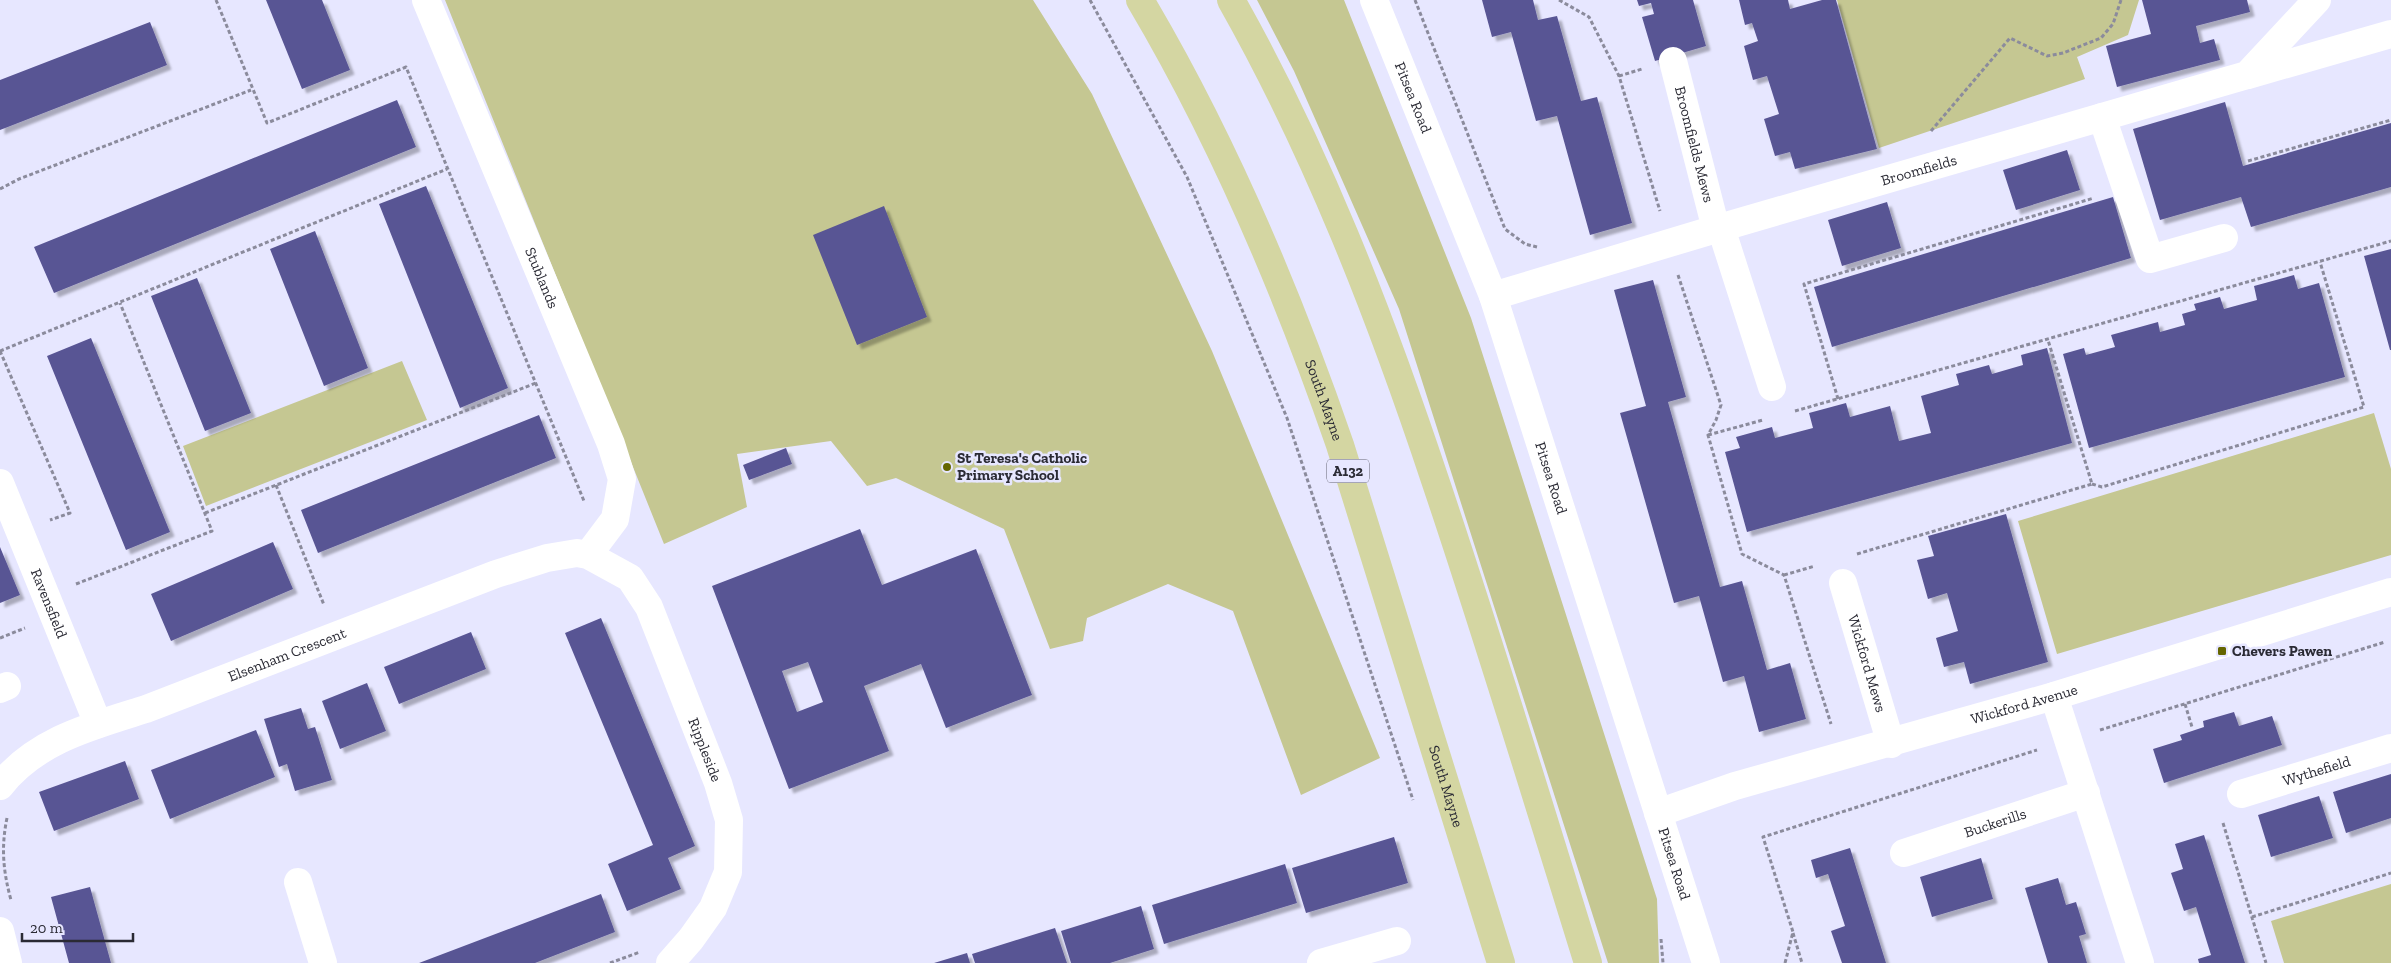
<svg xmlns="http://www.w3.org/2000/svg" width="2391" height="963" viewBox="0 0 2391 963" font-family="'Zilla Slab',serif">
	<defs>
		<filter id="shadow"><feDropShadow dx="4.5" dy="4.5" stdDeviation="1" flood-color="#0004"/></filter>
	</defs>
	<rect width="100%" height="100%" fill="#e7e7ff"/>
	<path fill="#c5c792" d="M445,0H1033L1092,94L1212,351L1380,758L1301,795L1233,611L1168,584L1087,618L1083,641L1050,649L1004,529L896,478L867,486L831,441L737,454L747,507L664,544Z
		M1257,0H1344L1471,318L1657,899L1659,963H1608L1399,309L1294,71Z
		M1837,0H2139L2128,35L2077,57L2085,79L1879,148Z
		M402,361L427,420L206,506L183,446Z
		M2374,413L2391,469V555L2057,654L2018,521Z
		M2391,884V963H2284L2271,921Z"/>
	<path fill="#595594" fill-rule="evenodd" filter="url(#shadow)" d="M266,0H322L350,70L302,89Z
		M1482,0H1533L1538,20L1557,16L1581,101L1597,97L1632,223L1590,235L1557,116L1536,121L1511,32L1492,37Z
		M1637,0H1693L1706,46L1655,61L1642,17L1654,14L1651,3L1639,6Z
		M1739,0H1788L1790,9L1822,0H1836L1877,149L1795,169L1790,152L1775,156L1764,119L1779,114L1767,76L1753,80L1744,46L1758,41L1752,23L1745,25Z
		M2142,0H2247L2250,12L2196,26L2200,43L2214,39L2220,60L2117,87L2106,46L2151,34Z
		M150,22L167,65L0,130V80Z
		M397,100L416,147L54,293L34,247Z
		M2225,102L2243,166L2391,123V187L2251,227L2241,197L2160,220L2133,129Z
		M2067,150L2080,190L2016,210L2003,170Z
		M426,186L508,388L460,408L379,204Z
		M2113,197L2131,258L1832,347L1814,287Z
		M1887,202L1901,248L1842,266L1828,220Z
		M884,206L927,317L857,345L813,235Z
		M315,231L368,368L324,386L270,249Z
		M2391,249V350H2390L2364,256Z
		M2294,275L2298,289L2319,283L2345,377L2089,448L2063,354L2084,348L2086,355L2115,347L2111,335L2158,322L2160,332L2185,325L2182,314L2196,310L2194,304L2220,297L2224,309L2257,300L2254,286Z
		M197,278L251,413L205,431L151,296Z
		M1653,280L1686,397L1668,402L1720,587L1742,581L1767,670L1790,663L1806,719L1759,732L1744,676L1723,682L1699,596L1674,603L1620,413L1646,406L1614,290Z
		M91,338L170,532L126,550L47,356Z
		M2047,348L2072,443L1747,532L1725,452L1740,448L1736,437L1772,427L1775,438L1813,428L1809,413L1846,403L1850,417L1890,406L1899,441L1931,433L1921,396L1959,385L1956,374L1989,365L1992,374L2023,365L2021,355Z
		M539,415L556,458L318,553L301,510Z
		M786,448L792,464L749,480L743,465Z
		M2006,514L2048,662L1970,684L1964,662L1944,667L1936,638L1958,631L1947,593L1928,599L1917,560L1934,556L1928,536Z
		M860,529L882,585L976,549L1032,695L946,728L921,664L864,686L889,751L789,789L712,586ZM808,662L823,702L797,712L782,671Z
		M273,542L293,589L171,641L151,594Z
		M0,547L20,595L0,603Z
		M601,618L695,846L668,858L681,889L627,911L608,864L653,845L565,633Z
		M471,632L486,669L399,704L384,667Z
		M367,683L386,731L340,749L322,701Z
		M301,708L308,729L315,727L332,780L295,791L287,764L279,767L264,719Z
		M2234,712L2239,726L2272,716L2282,745L2164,783L2153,749L2182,740L2180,735L2204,727L2203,721Z
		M256,730L275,777L170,819L151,770Z
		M125,761L139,799L54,831L39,792Z
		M2391,774V818L2346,833L2333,792Z
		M2319,796L2333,838L2271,857L2258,815Z
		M2204,835L2245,963H2199L2198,959L2211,955L2196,907L2184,911L2171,873L2183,869L2175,844Z
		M1394,837L1408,883L1306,913L1292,868Z
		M1850,848L1886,963H1842L1831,931L1845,926L1828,874L1816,878L1811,860Z
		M1981,858L1993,899L1932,917L1920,877Z
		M1285,864L1297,903L1164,944L1152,905Z
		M2058,878L2066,905L2076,902L2086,934L2079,936L2087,963H2048L2025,888Z
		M90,887L111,963H69L51,897Z
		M601,894L615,932L535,963H419Z
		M1141,906L1154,949L1110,963H1071L1061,931Z
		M1055,928L1067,963H975L972,954Z
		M967,953L970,963H934Z"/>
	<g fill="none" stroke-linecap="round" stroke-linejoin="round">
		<path stroke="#8b8b9c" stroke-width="3" stroke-dasharray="4 2.5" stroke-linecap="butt" d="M216,0L267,123L406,67L584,501
			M1090,0L1187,177L1287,418L1413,800
			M1415,0L1505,229L1525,244L1537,247
			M1559,0L1589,17L1619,76L1660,211
			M1619,76L1642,69
			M1931,131L2010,38L2047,56L2063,53L2101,38L2113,24L2121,0
			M2248,161L2391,120
			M0,189L19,179L251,90
			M1678,275L1721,405L1716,420L1708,435L1742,554L1784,575L1831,724
			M0,351L70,513L50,520
			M0,351L447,169
			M1838,399L1804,284L2094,198
			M1795,411L2391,241
			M1708,435L1763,420
			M2092,484L2102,487L2364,407L2320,262
			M276,485L324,605
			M205,513L536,383
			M1857,554L2092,484L2048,340
			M1784,575L1815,566
			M76,584L212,531L120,303
			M0,638L25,628
			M2185,704L2192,727
			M2100,730L2385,642
			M7,818C1,847 3,871 11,900
			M2223,823L2266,963
			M2252,917L2391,873
			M1793,933L1802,963
			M1661,939L1663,963
			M610,963L640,952
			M1785,963L1793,932L1763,837L2037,750"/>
		<g stroke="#fff" stroke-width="28">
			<path id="s1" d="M426,0L611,444L622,479L615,519L588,555"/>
			<path id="s2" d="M1374,0L1493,296L1706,963"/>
			<path id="s3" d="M1673,61L1716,229"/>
			<path d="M2248,75L2391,34"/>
			<path d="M2102,117L2150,259L2224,238"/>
			<path d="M1721,228L1772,387"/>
			<path id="s4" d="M1493,296L1716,229L2247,75L2317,0"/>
			<path id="s5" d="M0,483L98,724"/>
			<path id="s6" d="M1843,583L1891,744"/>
			<path d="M0,689L7,686"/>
			<path d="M2054,696L2140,963"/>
			<path id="s7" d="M0,786C36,740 92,726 146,709L496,574L547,558L577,553L588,555L630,578L649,607L718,783L729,820L728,872L713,908L691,939L670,963"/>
			<path id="s8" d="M2241,794L2391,748"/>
			<path id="s9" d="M1658,813L1735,786L2054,696L2391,592"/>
			<path id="s10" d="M1904,853L2086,793"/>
			<path d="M298,882L323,963"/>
			<path d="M0,931L8,963"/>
			<path d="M1321,963L1397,941"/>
		</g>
		<g stroke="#d4d6a2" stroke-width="28">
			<path id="s11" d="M1140,0C1223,140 1287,291 1340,445L1501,963"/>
			<path d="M1231,0C1317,152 1380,315 1435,480C1489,640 1538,802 1588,963"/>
		</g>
	</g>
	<g fill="#656600" stroke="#e7e7ff" stroke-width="2">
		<circle cx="947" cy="467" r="5"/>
		<rect x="2217" y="646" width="10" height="10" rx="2.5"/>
	</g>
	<g text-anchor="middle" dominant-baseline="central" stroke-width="5" stroke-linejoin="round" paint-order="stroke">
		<rect fill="#e7e7ff" stroke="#636371" stroke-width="1" x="1327" y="459.5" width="42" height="23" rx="4"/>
		<g font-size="14" font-weight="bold" fill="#2a2a34">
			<text x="1348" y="471">A132</text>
		</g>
		<g font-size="15" fill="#2a2a34" stroke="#e7e7ff">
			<text stroke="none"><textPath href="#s2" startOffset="105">Pitsea Road</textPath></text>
			<text stroke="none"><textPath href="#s3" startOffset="86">Broomfields Mews</textPath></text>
			<text stroke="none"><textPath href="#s4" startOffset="444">Broomfields</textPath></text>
			<text stroke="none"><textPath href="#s1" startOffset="301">Stublands</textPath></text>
			<text stroke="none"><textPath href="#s11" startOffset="441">South Mayne</textPath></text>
			<text stroke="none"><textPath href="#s2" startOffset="510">Pitsea Road</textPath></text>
			<text stroke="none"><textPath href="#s5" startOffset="130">Ravensfield</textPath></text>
			<text stroke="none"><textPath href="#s7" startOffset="319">Elsenham Crescent</textPath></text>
			<text stroke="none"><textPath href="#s6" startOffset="84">Wickford Mews</textPath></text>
			<text stroke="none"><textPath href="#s9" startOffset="382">Wickford Avenue</textPath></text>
			<text stroke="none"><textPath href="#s7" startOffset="874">Rippleside</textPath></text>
			<text stroke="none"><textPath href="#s8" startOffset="79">Wythefield</textPath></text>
			<text stroke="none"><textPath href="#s11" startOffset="846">South Mayne</textPath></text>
			<text stroke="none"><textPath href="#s10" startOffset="96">Buckerills</textPath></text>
			<text stroke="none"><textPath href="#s2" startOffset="915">Pitsea Road</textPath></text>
		</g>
		<g font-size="15" font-weight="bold" fill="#2a2a34" stroke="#e7e7ff" text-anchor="start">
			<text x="957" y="458">St Teresa's Catholic<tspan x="957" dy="17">Primary School</tspan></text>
			<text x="2232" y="651">Chevers Pawen</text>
		</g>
	</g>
	<path d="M22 933v8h111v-8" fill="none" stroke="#2a2a34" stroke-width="2.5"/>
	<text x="30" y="933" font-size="15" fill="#2a2a34" stroke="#e7e7ff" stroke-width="4" paint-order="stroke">20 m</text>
</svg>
